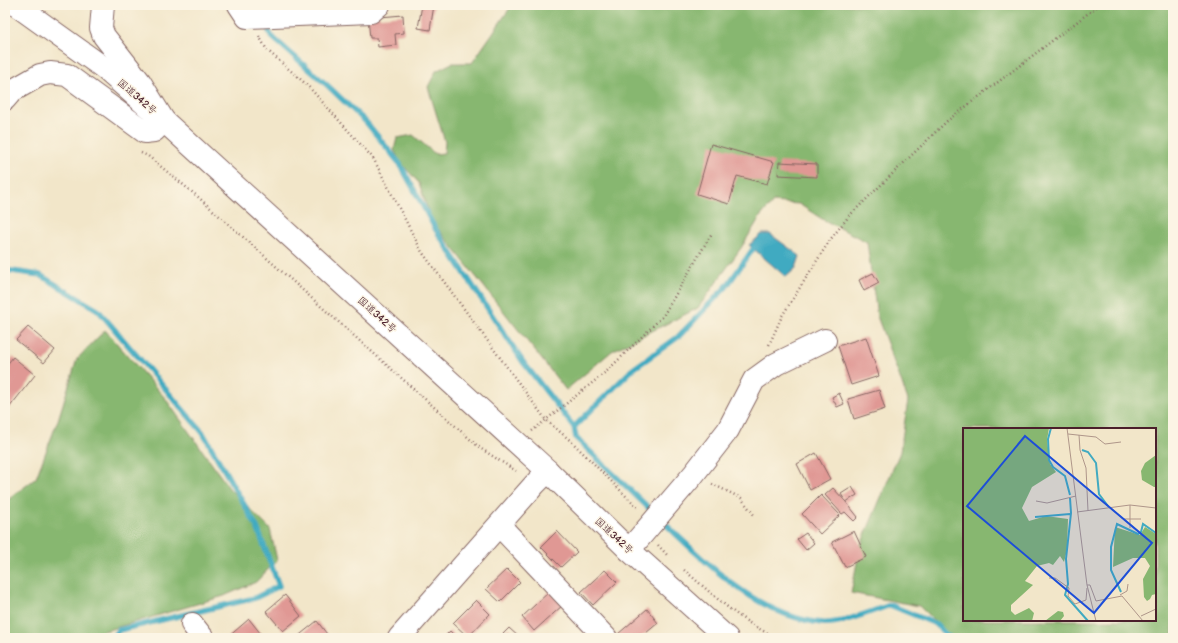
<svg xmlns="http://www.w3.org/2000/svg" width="1178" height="643" viewBox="0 0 1178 643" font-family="'Balsamiq Sans','Klee One',sans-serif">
	<rect width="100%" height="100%" fill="#fcf5e5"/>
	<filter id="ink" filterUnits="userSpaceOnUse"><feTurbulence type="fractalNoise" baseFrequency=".025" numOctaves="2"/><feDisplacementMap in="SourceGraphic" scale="8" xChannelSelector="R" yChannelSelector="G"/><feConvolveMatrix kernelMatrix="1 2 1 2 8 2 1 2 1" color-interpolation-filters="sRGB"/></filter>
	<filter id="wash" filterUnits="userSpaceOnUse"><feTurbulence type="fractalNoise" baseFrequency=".012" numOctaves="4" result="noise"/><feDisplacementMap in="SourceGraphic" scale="16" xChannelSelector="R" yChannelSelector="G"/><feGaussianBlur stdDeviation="0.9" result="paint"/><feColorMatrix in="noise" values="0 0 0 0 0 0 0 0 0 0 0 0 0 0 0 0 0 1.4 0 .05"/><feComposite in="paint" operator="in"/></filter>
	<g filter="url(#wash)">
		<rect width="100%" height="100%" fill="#f2e6c9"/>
		<path fill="#87b770" stroke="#686b4e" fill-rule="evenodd" d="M512,5H1173V638H952L919,606L851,593L860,547L900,452L908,400L877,316L867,242L822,219L799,204L773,202L760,217L741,248L698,308L612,351L566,390L431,220L419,183L400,162L394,150L397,138L413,135L435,154L444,153L445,142L428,87L436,71L452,63H472ZM964,429H1155V620H964Z
			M105,330L165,398L229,488L270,529L277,560L256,582L224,596L101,632L98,638H5V502L36,478L58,420L77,359Z"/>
		<path fill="#41aac1" stroke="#466476" d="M762,234H770L800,256L796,268L786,277L749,245Z"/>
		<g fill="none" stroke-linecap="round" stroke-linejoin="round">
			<path stroke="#41aac1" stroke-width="5.5" d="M265,22L271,36L327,85L366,122L400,164L436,230L523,362L574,427L576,438L654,513
				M5,270L40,275L98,310L203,433L257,527L279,586L255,598L119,630L111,638
				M574,427L633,369L678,337L726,287L753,249
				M660,519C706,562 756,616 822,623C839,625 873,611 890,605L936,624L949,638"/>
		</g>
		<g id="blocks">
			<path fill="#e09894" d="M422,5H434L430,30L418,28Z
				M367,8L380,17L403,15L404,33L395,34L396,45L378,47L377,38H370Z
				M711,144L774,162L767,184L737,176L729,204L697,194Z
				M779,162L817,164V177L778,175Z
				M873,273L879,283L864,291L859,280Z
				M28,327L55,350L44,363L16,340Z
				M866,337L879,376L851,385L838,346Z
				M13,357L35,375L5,413V367Z
				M879,390L885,409L854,419L848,399Z
				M839,393L844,404L837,407L832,397Z
				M816,453L830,479L810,490L797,464Z
				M852,487L857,495L846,502L858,517L854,521L845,512L842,514L825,495L833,488L846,502L841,494Z
				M821,495L840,515L820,534L802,514Z
				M557,531L577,552L561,567L541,547Z
				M854,531L866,557L845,567L832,542Z
				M806,533L814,543L806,550L797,539Z
				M507,569L520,582L500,602L486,589Z
				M605,570L617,582L593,605L581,592Z
				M550,591L563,605L534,631L522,617Z
				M285,595L301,616L283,631L266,611Z
				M476,600L490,614L468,637L453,623Z
				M647,609L658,623L640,638H622L618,634Z
				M249,619L261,634L256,638H227Z
				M317,621L330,638H296Z
				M509,628L520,638H499Z
				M450,631L457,638H443Z"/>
		</g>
	</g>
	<g filter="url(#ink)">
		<use href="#blocks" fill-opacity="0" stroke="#856562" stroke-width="1"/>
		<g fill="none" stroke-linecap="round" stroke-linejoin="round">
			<g stroke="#856562" stroke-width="24">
				<path id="minor" d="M239,5L247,17L371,12L379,5
					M5,99L12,91L40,75L50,73L67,75L145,132L154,131L164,121L140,82L104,36L101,28L103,5
					M499,525L606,638
					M629,550L693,475L728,430L754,380L776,364L825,340
					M192,624L203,638
					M399,638L535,484L548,471"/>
			</g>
			<g stroke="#856562" stroke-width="24">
				<path id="highway" d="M16,5L104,68L164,121L548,471L629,550L727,638"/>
			</g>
			<path stroke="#856562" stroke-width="2.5" stroke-dasharray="1 3" stroke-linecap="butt" d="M259,36L267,50L307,85L373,158L422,252L546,420L572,442L639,509
				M141,153L148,156L197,196L480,448L516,471
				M769,345L782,316L830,240L849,216L947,121L1099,5
				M532,431L607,371L663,316L712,233
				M712,484L741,498L754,515
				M658,545L667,555
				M684,570C712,593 746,628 781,638"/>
			<use href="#minor" stroke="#fff" stroke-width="22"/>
			<use href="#highway" stroke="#fff" stroke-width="22"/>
		</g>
	</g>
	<g text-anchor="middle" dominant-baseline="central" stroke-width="3" stroke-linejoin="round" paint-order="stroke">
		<g font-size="10" fill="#4a1f2b" stroke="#fcf5e5">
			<text transform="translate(137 97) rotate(41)">国道342号</text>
			<text transform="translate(377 315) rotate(42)">国道342号</text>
			<text transform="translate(614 536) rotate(43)">国道342号</text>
		</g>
	</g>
	<g transform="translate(963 428)">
		<rect width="193" height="193" fill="#f2e6c9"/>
		<path d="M0,0H86L84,12L87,36L93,44L69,59L59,80L66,93L83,88L105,91L104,122L101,134L97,128L90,137L86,135L74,138L62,153L70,157L48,177V183L52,187L66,180L71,185L69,193H0ZM193,27V59H191L179,52L178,43L182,35ZM152,99L177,107L182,99L193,106V166L189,167L187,171L184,173L181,169L180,151L187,138L182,130H170L150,139ZM95,183L100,184L101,188L97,193H82Z" fill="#87b770"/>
		<path fill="none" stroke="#41aac1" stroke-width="2" d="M88,0L85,11L86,32L90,39L102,48L107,67M119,22L125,24L133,35L136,66L145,78M107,70L108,85L103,131L105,156L102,167L125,193M72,89L107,86M158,164L148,142V119L154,96L175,106L178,104L180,96L193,105"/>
		<path fill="none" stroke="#af968a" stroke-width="1" d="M104,0L124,157L133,193M105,6L133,9L142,16L158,14M116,7L117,22L123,40L125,83M73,73L84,75L113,68M114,84L167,77L193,80M160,91H178M167,100V77M86,150H92L106,160L105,168L112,176L123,172L124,160M124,157H127L133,173L159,168L180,193M157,167L164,163L165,156M178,188L193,181"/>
		<path fill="#1d4ed8" fill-opacity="0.15" stroke="#1d4ed8" stroke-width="2" d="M62,8L189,115L131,185L4,78Z"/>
		<rect width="193" height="193" fill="none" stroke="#4a1f2b" stroke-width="2"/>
	</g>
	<rect width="1178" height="643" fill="none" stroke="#fcf5e5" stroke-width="20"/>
</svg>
